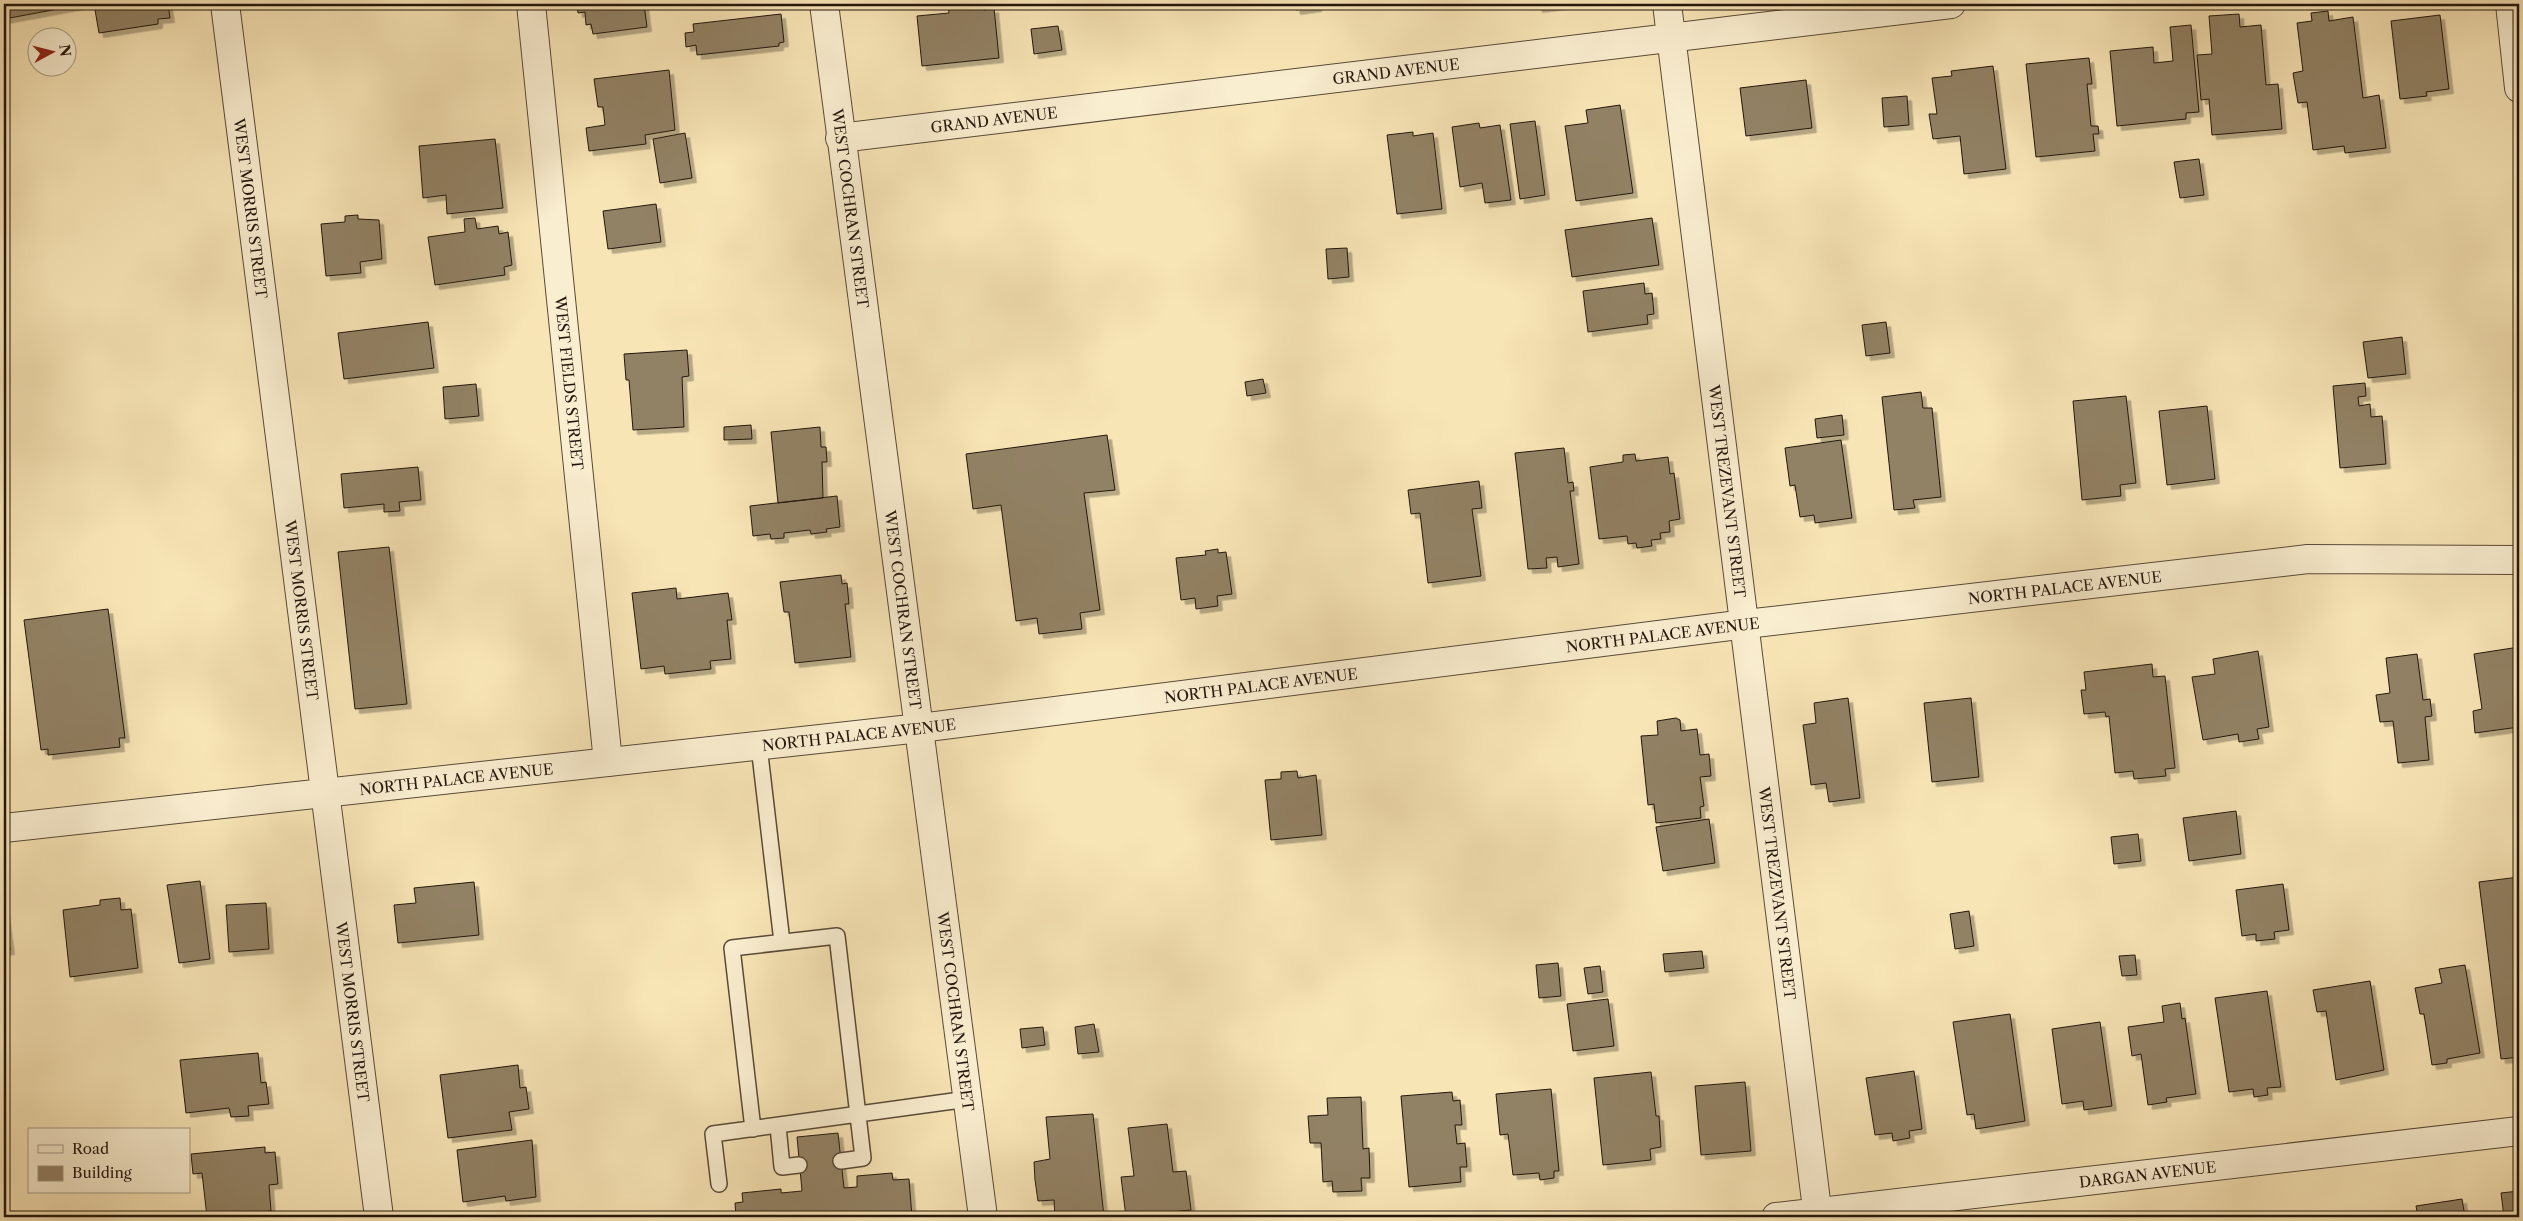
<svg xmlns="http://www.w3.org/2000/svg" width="2523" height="1221" viewBox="0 0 2523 1221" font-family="'Libre Caslon Text',serif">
	<defs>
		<filter id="shadow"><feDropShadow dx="4.5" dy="4.5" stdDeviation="0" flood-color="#0004"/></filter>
	</defs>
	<rect width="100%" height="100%" fill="#f8e5b6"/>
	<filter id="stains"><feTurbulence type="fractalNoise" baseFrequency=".004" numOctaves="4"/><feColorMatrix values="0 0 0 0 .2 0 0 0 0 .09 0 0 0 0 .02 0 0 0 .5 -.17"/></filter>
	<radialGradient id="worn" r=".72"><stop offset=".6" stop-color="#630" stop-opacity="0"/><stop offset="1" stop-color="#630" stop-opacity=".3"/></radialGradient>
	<path fill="#928265" stroke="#23160d" filter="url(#shadow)" d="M4,4H80V5L4,19Z
		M94,4H168L170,18L158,19V24L99,33Z
		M577,4H644L647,27L593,34L591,24L586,25L585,12L578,13Z
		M948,4H983L984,10L994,8L999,58L922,66L917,16L949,13Z
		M1295,4H1317V7L1296,10Z
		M1537,4H1569L1538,8Z
		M2328,11L2329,21L2353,17L2363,98L2379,95L2386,148L2345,153L2344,146L2313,150L2307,102L2298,103L2293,73L2303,71L2297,23L2312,21L2311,13Z
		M781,14L784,42L779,43V46L697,55L696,45L686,47L685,33L694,32L693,24Z
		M2239,14L2240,27L2261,25L2266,85L2278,84L2282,129L2212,135L2209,99L2201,100L2197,55L2212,54L2209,16Z
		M2440,15L2449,89L2426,92L2427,96L2400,99L2391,21Z
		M2191,25L2199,112L2186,113V119L2117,126L2110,51L2153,47L2154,63L2173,61L2170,27Z
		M1058,26L1062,50L1034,54L1031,29Z
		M2089,58L2092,84H2087L2091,126H2098L2099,134H2093L2095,151L2036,157L2026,64Z
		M1993,66L2006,169L1964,174L1960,136L1933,139L1929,114H1937L1932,78L1952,76L1951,71Z
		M669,70L675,130L645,135L646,144L589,151L586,128L605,125L603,107H598L594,79Z
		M1806,80L1812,128L1746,136L1740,88Z
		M1907,96L1909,125L1884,127L1882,98Z
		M1620,105L1633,193L1576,201L1565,126L1588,123L1586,110Z
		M1535,121L1545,195L1520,199L1510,124Z
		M1479,123L1480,128L1500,125L1511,200L1485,203L1482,183L1460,187L1452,127Z
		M1413,132V136L1433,133L1442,209L1397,214L1387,135Z
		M685,133L692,178L660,183L653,139Z
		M495,139L503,208L447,214L446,195L423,198L419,146Z
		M2199,159L2204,195L2180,198L2174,162Z
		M656,204L661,242L608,249L603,211Z
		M358,215V219L379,220L382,259L360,262L361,273L326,276L321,224L345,222V216Z
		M475,218L477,229L498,226L499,234L508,232L512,265L504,267L505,275L435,285L428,237L465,232L464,219Z
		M1652,218L1659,265L1572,277L1565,230Z
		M1347,248L1349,277L1328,279L1326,249Z
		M1644,283L1645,294L1652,293L1654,314L1647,315L1648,324L1588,332L1583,291Z
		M428,322L434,368L344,379L338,333Z
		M1886,322L1890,353L1866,356L1862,325Z
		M2402,337L2406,374L2368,378L2363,342Z
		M687,350L689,376L682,377L684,427L633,430L629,380H626L624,354Z
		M1263,379L1266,393L1247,396L1245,382Z
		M2365,383L2366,396L2358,397L2359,406L2370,404L2371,417L2382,416L2386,464L2340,468L2333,386Z
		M476,384L479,416L445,419L443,387Z
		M1921,392L1923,408H1932L1941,497L1913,500L1915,508L1894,510L1882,397Z
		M2126,396L2136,483L2120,485L2121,496L2082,500L2073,401Z
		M2207,406L2215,479L2167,485L2159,411Z
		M1842,415L1844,435L1817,438L1815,419Z
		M751,425L752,439L724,440V427Z
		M820,427L821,447H826L827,462H822L823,498L778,503L771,432Z
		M1107,435L1115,490L1084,493L1100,610L1080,613L1082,629L1039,634L1037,618L1016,621L1001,505L973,509L966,454Z
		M1841,440L1852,518L1815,523L1814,515L1800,517L1795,485L1790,486L1785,448Z
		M1564,448L1568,483L1573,482L1574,491H1570L1579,564L1558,567L1557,557L1546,558L1547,568L1528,569L1515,453Z
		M1635,454L1636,461L1668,457L1670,474L1674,473L1680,519L1669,521L1670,532L1660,533L1661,539L1651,540L1652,546L1637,548L1636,543L1628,544L1627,536L1599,539L1590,467L1623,462V455Z
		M418,467L421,500L399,502L400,511L384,512V504L344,508L341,474Z
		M1479,481L1482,508L1472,509L1481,576L1428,583L1420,513L1411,514L1408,490Z
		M837,496L840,527L826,529L827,532L811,534L810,530L784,533V538L771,539L770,534L753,536L750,506Z
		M389,547L407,704L355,709L338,552Z
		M1218,549V553L1226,552L1232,594L1217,596L1218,606L1196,609L1195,598L1181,600L1176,558L1206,555L1205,551Z
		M841,575L842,584L847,583L849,604H845L851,657L795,663L789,612H784L780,582Z
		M676,588L677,599L728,593L732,620H727L731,659L710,661L711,669L665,674L664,666L641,669L632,593Z
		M108,609L125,738H119L120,747L48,755V749L41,750L24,620Z
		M2519,647V727L2475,733L2473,711L2482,709L2474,654Z
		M2258,651L2269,727L2257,729L2259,739L2239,742L2238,734L2203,740L2192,677L2215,674L2213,659Z
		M2417,654L2423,700L2430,699L2432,716L2425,717L2429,760L2398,763L2393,721L2380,722L2376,695L2390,693L2386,658Z
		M2152,664L2153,677L2165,676L2175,768L2165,769L2166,776L2134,779L2133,771L2115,773L2109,716L2106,717L2105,712L2084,714L2081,690H2086L2084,672Z
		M1848,698L1860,798L1829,802L1826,783L1811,785L1803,725L1816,723L1814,703Z
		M1971,698L1979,777L1932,782L1924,703Z
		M1676,718L1680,720L1681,731L1697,729L1700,755L1709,754L1711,776L1700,777L1704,806L1700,807L1701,818L1656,823L1654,804L1648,805L1641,736L1658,735L1657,721Z
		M1297,771L1298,778L1316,775L1322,835L1271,840L1265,780L1281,779V772Z
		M2236,811L2241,854L2189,861L2183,818Z
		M1709,819L1715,863L1663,871L1656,827Z
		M2138,834L2141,861L2114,864L2111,837Z
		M2519,877V1057L2501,1059L2479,882Z
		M200,881L210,959L179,963L167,885Z
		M474,882L479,935L398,943L394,905L416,903L414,888Z
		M2283,884L2289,930L2274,932L2275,939L2256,941V934L2242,936L2236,890Z
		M120,898L121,910L131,909L138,968L70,977L63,910L100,905V900Z
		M266,903L269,949L229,952L226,905Z
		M4,905L10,950L4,951Z
		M1969,911L1974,946L1955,949L1950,914Z
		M1702,951L1704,968L1665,972L1663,954Z
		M2135,955L2137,975L2122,976L2119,956Z
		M1558,963L1561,996L1539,998L1536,965Z
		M2465,965L2480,1053L2447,1059V1063L2432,1065L2424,1014H2420L2415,988L2442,983L2439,969Z
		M1600,966L1603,992L1588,994L1584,968Z
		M2370,981L2384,1070L2336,1080L2326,1011L2317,1012L2313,990Z
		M2267,991L2281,1087L2267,1088L2268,1095L2254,1097L2253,1089L2229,1092L2215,998Z
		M1608,999L1614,1046L1573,1051L1567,1004Z
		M2180,1003L2182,1019L2185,1018L2196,1094L2166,1098L2167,1102L2148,1105L2141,1054L2132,1056L2128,1027L2164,1022L2162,1006Z
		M2010,1014L2025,1121L1976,1129L1974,1114L1967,1115L1953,1022Z
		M2100,1022L2112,1106L2084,1110L2083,1101L2062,1104L2052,1029Z
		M1094,1024L1099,1052L1078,1054L1075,1027Z
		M1043,1027L1045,1045L1022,1048L1020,1029Z
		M258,1053L261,1083L266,1082L269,1104L248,1106L249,1116L231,1117L229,1108L186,1113L180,1060Z
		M518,1065L520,1088L526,1087L529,1109L509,1112L512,1130L448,1138L440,1075Z
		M1914,1071L1922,1129L1909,1131L1910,1138L1893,1141L1892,1133L1875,1135L1866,1078Z
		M1651,1072L1656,1116H1659L1661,1147L1650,1149L1651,1160L1603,1165L1594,1078Z
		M1745,1082L1751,1151L1701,1155L1695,1086Z
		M1551,1089L1559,1171H1554V1178L1540,1180L1539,1173L1513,1175L1508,1134L1500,1135L1496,1094Z
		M1452,1092L1453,1101L1460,1100L1462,1125H1455L1457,1144L1465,1143L1467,1167H1460L1461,1182L1409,1187L1401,1096Z
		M1361,1097L1363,1149L1369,1148L1370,1178H1361L1362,1191L1333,1192L1332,1181L1323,1182L1321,1143H1310L1308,1116L1328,1115L1327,1098Z
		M1093,1114L1104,1217H1055L1054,1200L1038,1201L1035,1180L1034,1162L1050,1159L1046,1117Z
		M1167,1124L1173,1172L1186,1171L1191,1210L1170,1212L1171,1217H1126L1121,1177L1134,1176L1128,1128Z
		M838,1133L844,1188L857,1187V1176L892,1173L893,1180L909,1179L912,1217H736L735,1203L743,1202L742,1193L781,1189V1193L802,1191L797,1137Z
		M532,1140L536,1197L506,1201L505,1196L463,1202L457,1150Z
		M265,1147V1153L275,1152L278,1184L269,1185L271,1211L207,1217L202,1173L193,1174L191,1154Z
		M2519,1191V1217H2504L2501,1193Z
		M2462,1199L2465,1217H2418L2416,1206Z"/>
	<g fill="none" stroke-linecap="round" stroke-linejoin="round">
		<g stroke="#584a37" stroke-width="18">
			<path id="service" d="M759,746L782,942
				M778,1126L782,1167L799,1165
				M753,1129L732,948L837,936L863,1158L841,1161
				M719,1184L713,1134L968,1099"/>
		</g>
		<g stroke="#584a37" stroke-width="30">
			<g id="minor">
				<path id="s1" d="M225,4L379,1217"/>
				<path id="s2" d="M531,4L608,762"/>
				<path id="s3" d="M824,4L983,1217"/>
				<path id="s4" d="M1667,4L1818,1217"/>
				<path id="s5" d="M840,138L1951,4"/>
				<path id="s6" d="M1776,1217L2519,1131"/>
			</g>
		</g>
		<g stroke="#584a37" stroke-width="30">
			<g id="tertiary">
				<path d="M2510,4L2519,88"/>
				<path id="s7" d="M4,828L920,728L1746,624L2308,559L2519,560"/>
			</g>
		</g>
		<use href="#service" stroke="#faeed0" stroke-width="15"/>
		<use href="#minor" stroke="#faeed0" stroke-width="28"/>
		<use href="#tertiary" stroke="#faeed0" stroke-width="28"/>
	</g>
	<g text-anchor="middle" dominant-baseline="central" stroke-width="4" stroke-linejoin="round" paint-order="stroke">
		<g font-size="15" fill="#23160d" stroke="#faeed0">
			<text stroke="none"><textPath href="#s5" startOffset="560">GRAND AVENUE</textPath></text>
			<text stroke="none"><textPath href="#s5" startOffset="155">GRAND AVENUE</textPath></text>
			<text stroke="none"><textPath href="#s1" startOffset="206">WEST MORRIS STREET</textPath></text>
			<text stroke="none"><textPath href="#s3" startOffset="206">WEST COCHRAN STREET</textPath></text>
			<text stroke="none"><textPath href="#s2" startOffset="381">WEST FIELDS STREET</textPath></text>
			<text stroke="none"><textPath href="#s4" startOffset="491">WEST TREZEVANT STREET</textPath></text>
			<text stroke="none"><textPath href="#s7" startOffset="2075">NORTH PALACE AVENUE</textPath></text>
			<text stroke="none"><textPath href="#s3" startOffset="611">WEST COCHRAN STREET</textPath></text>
			<text stroke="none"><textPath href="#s1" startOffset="611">WEST MORRIS STREET</textPath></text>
			<text stroke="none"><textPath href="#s7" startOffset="1670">NORTH PALACE AVENUE</textPath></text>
			<text stroke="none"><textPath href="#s7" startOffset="1265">NORTH PALACE AVENUE</textPath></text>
			<text stroke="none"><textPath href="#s7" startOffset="860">NORTH PALACE AVENUE</textPath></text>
			<text stroke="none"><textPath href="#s7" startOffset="455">NORTH PALACE AVENUE</textPath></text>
			<text stroke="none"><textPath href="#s4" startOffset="896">WEST TREZEVANT STREET</textPath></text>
			<text stroke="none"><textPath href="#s1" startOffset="1016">WEST MORRIS STREET</textPath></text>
			<text stroke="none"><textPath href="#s3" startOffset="1016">WEST COCHRAN STREET</textPath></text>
			<text stroke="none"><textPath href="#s6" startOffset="374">DARGAN AVENUE</textPath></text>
		</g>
	</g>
	<rect width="2523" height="1221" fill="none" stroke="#f8e5b6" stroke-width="20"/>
	<rect x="5" y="5" width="2513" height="1211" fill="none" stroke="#23160d" stroke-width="2.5"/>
	<rect x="10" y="10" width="2503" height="1201" fill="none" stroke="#23160d"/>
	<rect x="28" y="1128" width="162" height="65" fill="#faeed0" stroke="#a49882"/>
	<rect x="38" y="1145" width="25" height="8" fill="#faeed0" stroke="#a49882"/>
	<text x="72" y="1154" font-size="15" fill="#23160d">Road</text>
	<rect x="38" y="1166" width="25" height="15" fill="#928265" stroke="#a49882"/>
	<text x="72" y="1178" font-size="15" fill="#23160d">Building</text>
	<g transform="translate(52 52) rotate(83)"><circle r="24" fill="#faeed0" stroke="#a49882"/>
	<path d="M0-4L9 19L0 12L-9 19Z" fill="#8f2418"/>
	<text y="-8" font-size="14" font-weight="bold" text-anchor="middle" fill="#23160d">N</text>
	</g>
	<rect width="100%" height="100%" filter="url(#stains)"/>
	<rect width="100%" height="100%" fill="url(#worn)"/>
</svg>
